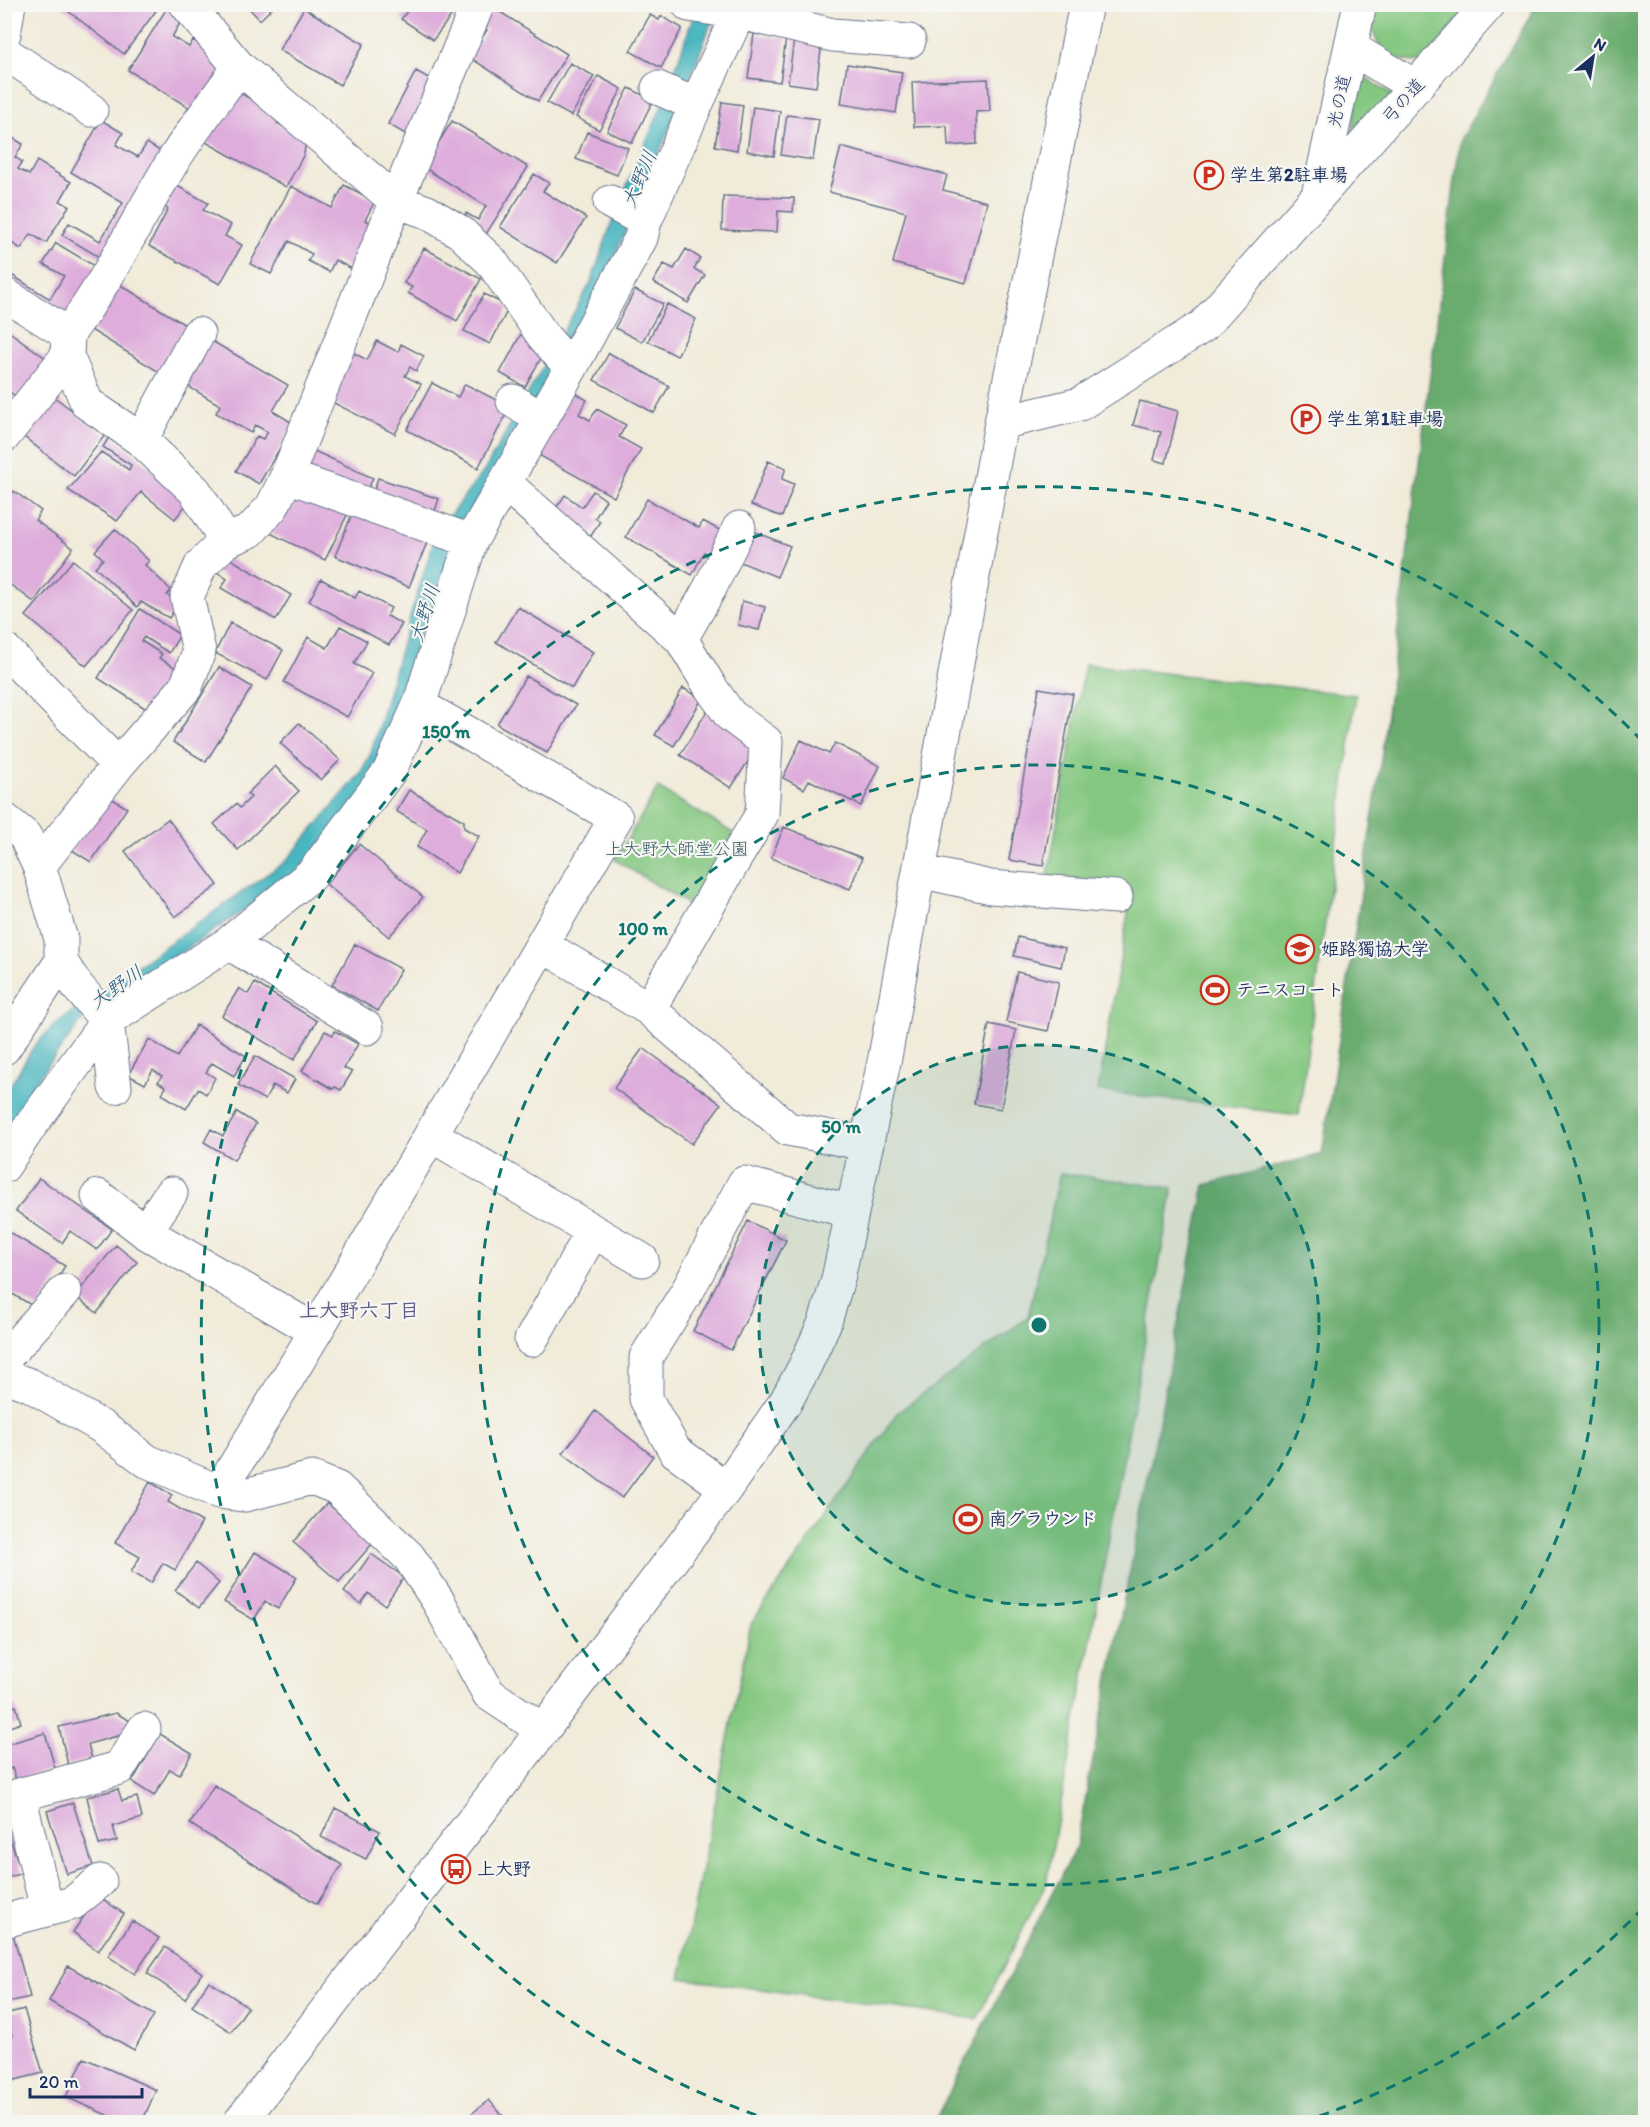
<svg xmlns="http://www.w3.org/2000/svg" width="1650" height="2127" viewBox="0 0 1650 2127" font-family="Itim,'Klee One',sans-serif">
	<rect width="100%" height="100%" fill="#f6f6f2"/>
	<filter id="ink" filterUnits="userSpaceOnUse"><feTurbulence type="fractalNoise" baseFrequency=".0167" numOctaves="2"/><feDisplacementMap in="SourceGraphic" scale="12" xChannelSelector="R" yChannelSelector="G"/><feConvolveMatrix kernelMatrix="1 2 1 2 8 2 1 2 1" color-interpolation-filters="sRGB"/></filter>
	<filter id="wash" filterUnits="userSpaceOnUse"><feTurbulence type="fractalNoise" baseFrequency=".008" numOctaves="4" result="noise"/><feDisplacementMap in="SourceGraphic" scale="24" xChannelSelector="R" yChannelSelector="G"/><feGaussianBlur stdDeviation="1.35" result="paint"/><feColorMatrix in="noise" values="0 0 0 0 0 0 0 0 0 0 0 0 0 0 0 0 0 1.4 0 .05"/><feComposite in="paint" operator="in"/></filter>
	<g filter="url(#wash)">
		<rect width="100%" height="100%" fill="#f1ebd9"/>
		<path fill="#84c780" stroke="#507b6f" stroke-width="1.5" d="M1376,5H1470L1422,63L1396,59L1381,51L1371,26Z
			M1360,74L1393,95L1352,135Z
			M1085,664L1356,695L1299,1115L1098,1091L1132,890L1047,880Z
			M658,788L740,837L696,909L615,860Z
			M1060,1173L1173,1188L1046,1884L977,2019L680,1978L751,1624L897,1413L1028,1317Z"/>
		<path fill="#6bac6e" stroke="#436e66" stroke-width="1.5" d="M1536,5H1645V2122H934L1076,1847L1205,1185L1322,1154L1382,753L1460,140Z"/>
		<path fill="#47b6bf" stroke="#31728e" stroke-width="1.5" d="M697,5H718L687,87L598,295L454,545L420,632L394,724L371,784L295,875L83,1020L41,1074L5,1132V1094L34,1046L59,1021L286,861L359,775L371,753L402,643L436,533L484,471L591,282L616,210L665,99Z"/>
		<g id="blocks">
			<path fill="#deaddb" d="M59,4H161L124,54Z
				M245,4H276L260,20Z
				M401,4H460L433,40L401,19L408,10Z
				M492,7L567,54L538,101L461,52L475,48L487,30L480,25Z
				M167,8L183,18L172,37L189,47L193,40L218,55L224,67L196,112L128,70Z
				M304,8L364,44L340,85L279,50Z
				M650,15L659,20L661,16L682,28L661,68L630,51Z
				M754,34L786,38L780,82L748,78Z
				M794,39L822,43L816,87L788,83Z
				M570,63L594,76L571,116L547,103Z
				M847,64L902,72L896,113L841,104Z
				M416,71L441,85L412,138L388,124Z
				M598,76L622,89L599,130L576,117Z
				M988,79L990,111L976,112L977,144L948,146L947,126L914,127L912,82Z
				M629,88L653,100L632,143L607,131Z
				M233,89L280,116L277,123L306,139L304,154L286,187L204,141Z
				M722,102L743,105L737,150L715,146Z
				M753,107L780,111L774,156L747,151Z
				M787,115L819,119L813,160L781,155Z
				M101,120L123,133L116,145L138,157L147,143L168,156L106,261L62,235L69,223L100,241L123,203L71,172Z
				M452,121L528,167L483,239L459,224L466,213L478,220L486,206L423,167Z
				M587,132L628,148L617,175L576,159Z
				M4,133L23,144L15,157L22,162L18,169L29,175L37,161L71,182L60,201L69,206L46,243L31,234L21,249L4,238Z
				M841,147L947,175L943,190L987,202L966,283L893,263L906,212L829,192Z
				M534,174L549,183L543,191L586,218L557,263L500,227Z
				M170,182L208,203L203,210L231,225L225,236L242,245L220,284L149,246L168,209L159,204Z
				M344,185L375,201L365,220L380,227L356,271L335,260L329,272L308,261L312,254L289,241L271,274L250,264L291,186L332,208Z
				M723,196L794,198L793,212L778,211L777,232L722,230Z
				M56,243L101,270L68,323L5,282L10,274L50,299L64,276L43,264Z
				M424,248L481,279L457,321L408,293L412,287L404,283Z
				M686,249L700,258L694,269L705,275L688,303L653,282L664,264L674,269Z
				M119,284L187,326L159,372L91,330Z
				M635,290L663,304L642,342L615,328Z
				M484,294L509,307L490,344L464,331Z
				M667,304L696,319L677,356L648,341Z
				M4,328L51,362L22,401L4,388Z
				M521,334L537,342L533,350L542,356L525,387L500,373Z
				M210,340L288,385L273,411L294,424L259,484L236,471L257,436L263,439L268,432L255,425L251,433L216,413L220,405L184,384Z
				M377,341L398,352L401,344L424,356L416,371L410,367L405,376L421,384L395,434L324,398L348,350L367,360Z
				M609,353L669,386L654,413L594,380Z
				M432,383L458,397L465,384L510,407L478,468L407,430Z
				M572,391L587,400L579,414L590,420L597,409L626,425L619,437L641,449L614,497L537,454Z
				M49,393L105,435L74,476L19,433Z
				M1140,401L1178,411L1166,463L1154,460L1161,432L1133,425Z
				M111,434L189,501L175,519L141,492L117,521L68,490L101,452L129,470L131,465L103,447Z
				M310,449L373,478L365,495L299,468Z
				M768,461L786,468L782,479L794,484L782,517L751,505Z
				M378,478L439,499L433,516L372,496Z
				M295,482L350,509L325,560L270,533Z
				M14,491L41,511L35,520L73,548L34,602L4,580V504Z
				M593,491L606,500L595,518L600,521L591,536L554,511L565,495L582,507Z
				M647,499L699,528L703,521L723,532L709,555L704,552L692,575L626,537Z
				M354,509L428,540L409,587L335,556Z
				M115,529L149,561L145,565L171,590L167,595L179,603L169,618L141,602L137,607L95,567L103,559L95,551Z
				M750,530L790,546L777,577L738,561Z
				M229,558L291,595L276,620L221,588L227,579L214,570Z
				M73,560L133,610L86,666L26,616Z
				M321,579L355,598L359,591L391,608L387,616L402,624L389,645L309,601Z
				M742,601L765,607L759,630L738,625Z
				M518,607L593,652L572,688L496,642Z
				M140,609L180,635L169,653L144,637L141,641L162,654L159,658L178,669L151,712L98,678Z
				M230,623L283,650L267,680L215,653Z
				M340,626L367,641L354,664L372,673L347,717L284,682L308,637L327,648Z
				M219,667L252,687L206,762L173,742Z
				M526,676L576,705L547,753L497,724Z
				M683,688L702,699L674,746L655,735Z
				M1039,688L1073,694L1043,866L1009,860Z
				M707,711L759,744L731,788L680,755Z
				M299,723L340,760L321,780L280,743Z
				M801,740L829,754L835,743L880,766L861,806L809,780L804,789L783,778Z
				M275,766L299,791L238,850L214,824L236,804L240,808L251,797L247,794Z
				M409,790L464,821V828L479,836L457,873L417,847L427,829L396,811Z
				M108,796L127,808L91,862L72,850Z
				M168,819L218,885L175,917L125,851Z
				M784,827L862,858L850,889L771,858Z
				M359,844L423,897L389,937L326,884Z
				M1018,937L1065,948L1061,967L1014,956Z
				M355,944L401,969L378,1011L332,985Z
				M1017,972L1059,982L1048,1031L1006,1022Z
				M255,983L317,1021L294,1060L222,1016L239,988L248,994Z
				M989,1024L1016,1030L1001,1109L974,1104Z
				M196,1025L246,1056L234,1076L212,1063L206,1072L215,1078L206,1094L198,1089L186,1109L162,1094L166,1087L158,1082L162,1076L153,1070L145,1084L128,1075L149,1039L177,1057Z
				M325,1031L333,1035L335,1031L358,1044L344,1068L352,1072L341,1090L335,1087L333,1089L302,1071Z
				M643,1048L721,1104L692,1144L614,1088Z
				M255,1056L295,1079L287,1093L273,1085L265,1100L238,1085Z
				M237,1112L256,1124L234,1160L204,1142L211,1129L223,1136Z
				M39,1178L112,1229L97,1250L70,1231L62,1243L16,1211Z
				M748,1221L786,1240L731,1350L693,1331Z
				M9,1232L65,1266L38,1309L4,1289V1240Z
				M116,1245L137,1262L97,1313L75,1296Z
				M595,1411L653,1456L622,1498L563,1453Z
				M150,1482L172,1495L168,1502L202,1522L175,1570L163,1563L151,1583L131,1572L140,1557L115,1543Z
				M327,1503L373,1543L339,1582L293,1542Z
				M255,1552L297,1577L278,1609L265,1601L254,1620L224,1602Z
				M371,1554L404,1577L385,1605L368,1593L361,1604L344,1592Z
				M196,1563L219,1583L199,1608L175,1590Z
				M16,1706L21,1723L4,1729V1709Z
				M116,1713L130,1721L121,1735L88,1744L92,1759L68,1765L59,1727Z
				M45,1733L55,1768L16,1780L12,1768L4,1771V1745Z
				M160,1734L192,1753L179,1775L170,1769L154,1796L132,1782Z
				M214,1785L342,1865L317,1904L190,1824Z
				M118,1789L122,1801L137,1797L142,1818L113,1826L117,1841L99,1845L87,1797Z
				M73,1803L93,1866L67,1874L47,1811Z
				M335,1808L380,1831L366,1859L321,1837Z
				M5,1825L22,1873L4,1879V1826Z
				M98,1896L124,1914L98,1951L73,1932Z
				M132,1921L159,1938L135,1974L108,1956Z
				M13,1934L30,1997L4,2003V1936Z
				M165,1947L202,1973L185,1999L147,1973Z
				M68,1966L154,2015L134,2050L49,2001Z
				M209,1981L248,2007L231,2032L192,2006Z
				M24,2009L43,2073L11,2081L4,2059V2038L12,2036L6,2014Z
				M84,2058L156,2090L142,2122H123L66,2097Z
				M489,2100L508,2122H461Z"/>
		</g>
	</g>
	<g filter="url(#ink)">
		<use href="#blocks" fill-opacity="0" stroke="#667189" stroke-width="1.5"/>
		<g fill="none" stroke-linecap="round" stroke-linejoin="round">
			<g stroke="#667189" stroke-width="35">
				<path id="minor" d="M186,4L239,67L396,201L427,212L460,232L491,261L544,337L571,368
					M689,5L740,13L833,35L909,41
					M4,34L9,4
					M1351,48L1416,87
					M4,52L91,110
					M658,88L696,105
					M1318,195L1360,4
					M610,202L645,221
					M4,294L68,334L67,356L87,403L141,440L195,491L226,541
					M68,334C109,280 137,219 173,161C193,129 217,98 239,67
					M513,401L542,419
					M1001,423L1080,404L1203,326L1489,4
					M4,436L67,356
					M141,440L198,334
					M287,476L471,541
					M506,484L681,639L711,688L730,715L766,742L762,814L732,864L649,1009
					M681,639L710,588L739,528
					M4,649L118,765
					M4,819L25,836L39,866L61,939V962L4,1048
					M39,866L118,765L186,687L199,651L187,597L201,565L226,541L250,531L272,507L287,476L396,201L478,4
					M919,871L991,887L1116,897
					M229,943L367,1028
					M542,945L649,1009L788,1129L867,1144
					M61,962L78,987L107,1021L115,1087
					M431,1135L642,1260
					M4,1166L31,1125L107,1021L229,943L313,873L389,772L419,705L471,541L571,368L641,238L645,221L696,105L743,4
					M98,1196L145,1232L316,1331
					M145,1232L171,1193
					M531,1340L593,1231
					M4,1359L65,1291
					M4,1376L30,1385L102,1427L147,1461L219,1492L245,1495L312,1478L337,1488L409,1557L438,1601L489,1694L543,1730
					M726,1488L675,1451L646,1399V1357L688,1290L744,1183L852,1212
					M219,1492L316,1331L616,818L419,705
					M47,1909L19,1795L119,1768L144,1729
					M4,1921L73,1903L100,1881
					M240,2122L543,1730L726,1488L786,1401L805,1366L825,1322L838,1279L885,1057L1001,423L1086,4"/>
			</g>
			<use href="#minor" stroke="#fff" stroke-width="33"/>
		</g>
	</g>
	<circle cx="1039" cy="1325" r="280" fill="#0f766e" fill-opacity=".12"/>
	<g fill="none" stroke="#0f766e" stroke-width="3" stroke-dasharray="10 8">
		<circle cx="1039" cy="1325" r="280"/>
		<circle cx="1039" cy="1325" r="560"/>
		<path d="M1643 1908A839 839 0 0 1 1305 2121M773 2121A839 839 0 1 1 1643 742"/>
	</g>
	<defs>
		<g id="parking-ring" transform="scale(1.5)"><circle r="9.5" fill="#f6f6f2" stroke="#c8321e" stroke-width="1.5"/><path d="M-3.5-5.5H1a3.5 3.5 0 0 1 0 7H-1V5.5H-3.5ZM-1-3.4V-.6H.8a1.4 1.4 0 0 0 0-2.8Z" fill="#c8321e"/></g>
		<g id="university-ring" transform="scale(1.5)"><circle r="9.5" fill="#f6f6f2" stroke="#c8321e" stroke-width="1.5"/><path d="M0-5L7-2L0 1L-7-2ZM-4 1L0 2.5L4 1V4Q0 6-4 4Z" fill="#c8321e"/></g>
		<g id="stadium-ring" transform="scale(1.5)"><circle r="9.5" fill="#f6f6f2" stroke="#c8321e" stroke-width="1.5"/><path d="M0-5a6.5 5 0 1 0 0 10a6.5 5 0 1 0 0-10ZM-3.5-1.8h7v3.6h-7Z" fill="#c8321e"/></g>
		<g id="bus-ring" transform="scale(1.5)"><circle r="9.5" fill="#f6f6f2" stroke="#c8321e" stroke-width="1.5"/><path d="M-5-6H5V4H4V6H2V4H-2V6H-4V4H-5ZM-3.5-4V0h7V-4ZM-3.5 1.2v1.5H-2V1.2ZM2 1.2v1.5H3.5V1.2Z" fill="#c8321e"/></g>
	</defs>
	<g fill-rule="evenodd">
		<use href="#parking-ring" x="1209" y="175"/>
		<use href="#parking-ring" x="1306" y="419"/>
		<use href="#university-ring" x="1300" y="949"/>
		<use href="#stadium-ring" x="1215" y="990"/>
		<use href="#stadium-ring" x="968" y="1519"/>
		<use href="#bus-ring" x="456" y="1869"/>
	</g>
	<g text-anchor="middle" dominant-baseline="central" stroke-width="4.5" stroke-linejoin="round" paint-order="stroke">
		<g font-size="18" fill="#1b2f5e" stroke="#f6f6f2">
			<text transform="translate(1339 101) rotate(-78)">光の道</text>
			<text transform="translate(1403 101) rotate(-48)">弓の道</text>
		</g>
		<g font-size="18" font-weight="bold" fill="#1b2f5e" stroke="#f6f6f2" text-anchor="start">
			<text x="1230" y="175">学生第2駐車場</text>
			<text x="1327" y="419">学生第1駐車場</text>
			<text x="1321" y="949">姫路獨協大学</text>
			<text x="1236" y="990">テニスコート</text>
			<text x="989" y="1519">南グラウンド</text>
			<text x="477" y="1869">上大野</text>
		</g>
		<g font-size="18" fill="#3a5d68" stroke="#f6f6f2">
			<text x="677" y="849">上大野大師堂公園</text>
		</g>
		<g font-size="20" font-style="italic" fill="#28587b" stroke="#f6f6f2">
			<text transform="translate(639 179) rotate(-67)">大野川</text>
			<text transform="translate(424 613) rotate(-72)">大野川</text>
			<text transform="translate(116 987) rotate(-35)">大野川</text>
		</g>
		<g font-size="20" font-weight="bold" fill="#5f5b8a" stroke="#f6f6f2">
			<text x="359" y="1310">上大野六丁目</text>
		</g>
	</g>
	<circle cx="1039" cy="1325" r="9" fill="#0f766e" stroke="#f6f6f2" stroke-width="3"/>
	<g font-size="18" text-anchor="middle" font-weight="bold" fill="#0f766e" stroke="#f6f6f2" stroke-width="4.5" stroke-linejoin="round" paint-order="stroke">
		<text x="446" y="738">150 m</text>
		<text x="643" y="935">100 m</text>
		<text x="841" y="1133">50 m</text>
	</g>
	<rect width="1650" height="2127" fill="none" stroke="#f6f6f2" stroke-width="24"/>
	<g transform="translate(1593 57) rotate(30)" stroke="#f6f6f2" stroke-width="4.5" paint-order="stroke">
	<path d="M0-4.5L10 22L0 15L-10 22Z" fill="#1b2f5e"/>
	<text y="-9" font-size="16" font-weight="bold" text-anchor="middle" fill="#1b2f5e">N</text>
	</g>
	<path d="M30 2088v9h112v-9" fill="none" stroke="#1b2f5e" stroke-width="3"/>
	<text x="39" y="2088" font-size="18" fill="#1b2f5e" stroke="#f6f6f2" stroke-width="4.5" paint-order="stroke">20 m</text>
</svg>
